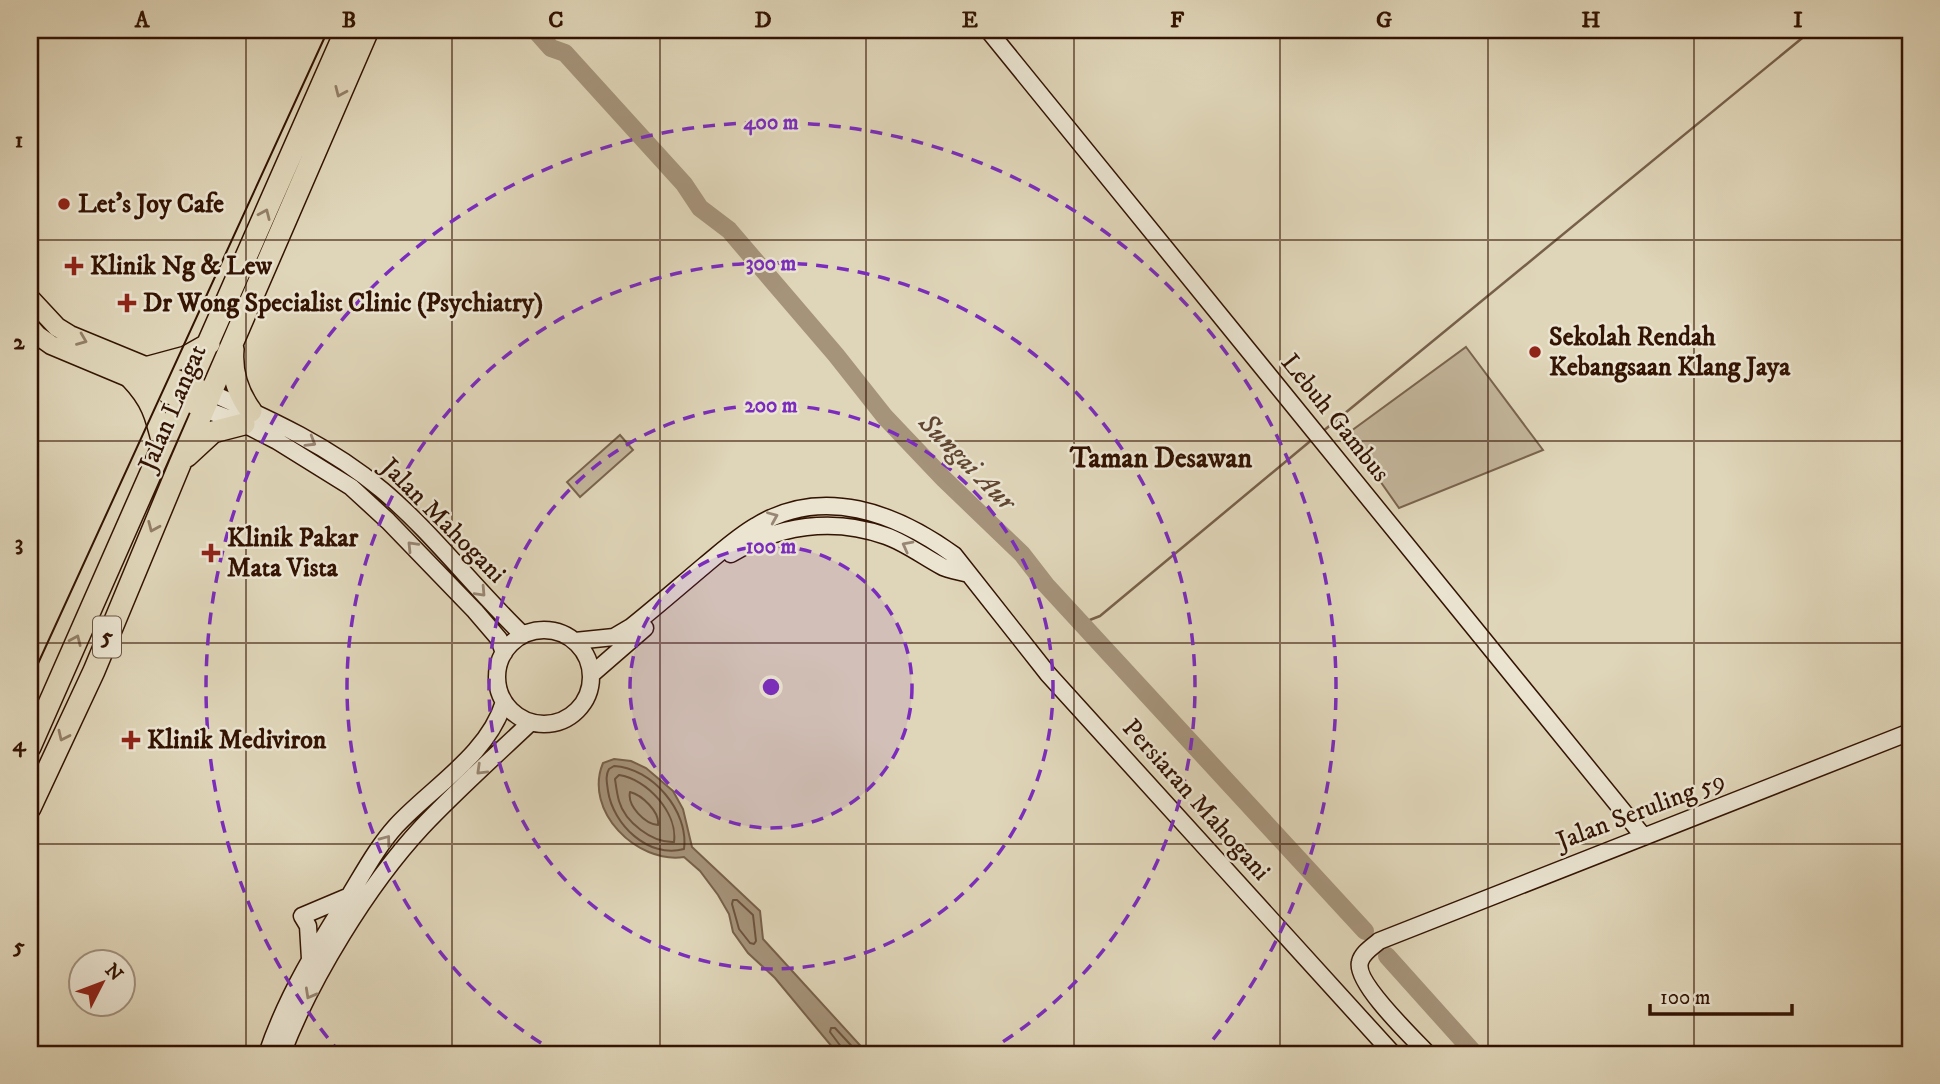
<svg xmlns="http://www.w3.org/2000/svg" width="1940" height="1084" viewBox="0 0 1940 1084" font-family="'IM FELL DW Pica',serif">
	<rect width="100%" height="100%" fill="#dfd5b8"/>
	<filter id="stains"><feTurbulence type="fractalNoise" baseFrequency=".00286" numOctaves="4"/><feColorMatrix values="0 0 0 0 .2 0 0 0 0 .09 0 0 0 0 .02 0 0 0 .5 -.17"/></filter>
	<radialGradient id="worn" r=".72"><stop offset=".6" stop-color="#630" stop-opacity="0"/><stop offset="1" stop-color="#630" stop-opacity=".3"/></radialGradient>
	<path fill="#c2b499" stroke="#7a644e" stroke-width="2" d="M1466,347L1543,450L1399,508L1347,434Z
		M620,435L633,450L580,497L567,482Z"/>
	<path fill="#a5937a" stroke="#77604a" stroke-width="2" d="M614,759L631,761L646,768L673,791L683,809L692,847L760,911L763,939L868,1054H838L775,978L748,953L733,932L729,914L718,895L700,871L684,857C637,864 583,811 603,763Z"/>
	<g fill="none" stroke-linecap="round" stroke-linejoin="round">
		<path stroke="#6c533e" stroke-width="2" d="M614,766C652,768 689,811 684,849C648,859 613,824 608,791C607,783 605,776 609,769Z
			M619,775C647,779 678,813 674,842C652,843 625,822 619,801C617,794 616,786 615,779Z
			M630,792C642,795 660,812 658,825C645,824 627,806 630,792Z
			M733,900H737L753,915L756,941L754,944L750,943L739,929L732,904Z
			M843,1054L842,1048L830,1032L831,1028H835L859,1054"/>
		<path stroke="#77604a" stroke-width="2.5" d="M1322,432L1812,30
			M1082,623L1100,616L1314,438"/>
		<path stroke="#a5937a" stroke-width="18" d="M535,30L551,48L565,53L684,184L700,208L729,230L836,355L885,417L944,479L1022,554L1046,585L1365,931
			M1387,956L1475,1054"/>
		<g stroke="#331302" stroke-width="19">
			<path id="secondary" d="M988,30L1644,837
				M211,393C270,419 331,447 382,490C433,533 474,588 523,635
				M204,409L244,424L277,441L351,487L388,521L475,611L499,639L504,653
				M731,554C778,525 833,517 886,536C906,543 924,557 943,567C951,570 960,572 969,574
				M497 677a47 47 0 1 1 94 0a47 47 0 1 1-94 0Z
				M575,641L614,637L631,627C656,607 680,586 705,565C721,552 737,537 756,526C823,485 896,513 954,555L1048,674L1393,1054
				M592,674L645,628
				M310,959L308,926L302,916L347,897
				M267,1054C286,997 319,943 351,893C365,870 378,846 396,826C432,787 488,755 504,702
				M282,1054C310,980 368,885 422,827C456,791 494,757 530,723
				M1428,1054C1414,1039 1354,982 1360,962C1362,953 1372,947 1379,941L1910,732"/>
		</g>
		<g stroke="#331302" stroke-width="21">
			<path id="primary" d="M30,298L57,327L70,335L211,393
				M30,327L37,335L51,345L204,409"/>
		</g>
		<g stroke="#331302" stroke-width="24">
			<path id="highway" d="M233,349C231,372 237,392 251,411
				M149,367L186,357L209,344
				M131,378C152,400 156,415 163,444
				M187,456L213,432L244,424
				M30,747L346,30
				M30,808L94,671L180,464L368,30"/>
		</g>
		<use href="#secondary" stroke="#eae4d1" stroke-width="16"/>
		<use href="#primary" stroke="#dfd5b8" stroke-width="18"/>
		<use href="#highway" stroke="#dfd5b8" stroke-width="21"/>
		<path stroke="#331302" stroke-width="2" d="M30,681L328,30"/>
	</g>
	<defs><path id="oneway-chevron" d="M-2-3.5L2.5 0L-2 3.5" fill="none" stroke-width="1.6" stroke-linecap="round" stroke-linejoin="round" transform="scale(1.75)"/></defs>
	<g stroke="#927e66">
		<use href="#oneway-chevron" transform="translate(340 92) rotate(114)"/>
		<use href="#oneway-chevron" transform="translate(265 214) rotate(-66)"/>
		<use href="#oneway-chevron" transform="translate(82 340) rotate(22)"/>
		<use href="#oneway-chevron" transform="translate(153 527) rotate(113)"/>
		<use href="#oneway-chevron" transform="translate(76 640) rotate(-66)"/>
		<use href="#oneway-chevron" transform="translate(63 736) rotate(115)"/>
	</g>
	<g stroke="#988674">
		<use href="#oneway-chevron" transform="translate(311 442) rotate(31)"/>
		<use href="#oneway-chevron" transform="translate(773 517) rotate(-23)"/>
		<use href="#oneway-chevron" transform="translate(412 546) rotate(-134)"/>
		<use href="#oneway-chevron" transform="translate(907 546) rotate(-152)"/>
		<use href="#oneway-chevron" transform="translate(481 592) rotate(47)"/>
		<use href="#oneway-chevron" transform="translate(481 770) rotate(136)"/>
		<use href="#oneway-chevron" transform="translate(386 840) rotate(-53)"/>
		<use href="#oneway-chevron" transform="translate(310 994) rotate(119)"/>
	</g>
	<path fill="none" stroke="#331302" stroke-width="2" stroke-opacity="0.55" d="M246,30V1054M452,30V1054M660,30V1054M866,30V1054M1074,30V1054M1280,30V1054M1488,30V1054M1694,30V1054M30,240H1910M30,441H1910M30,643H1910M30,844H1910"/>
	<circle cx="771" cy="687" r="141" fill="#7b2cbf" fill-opacity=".12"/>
	<g fill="none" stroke="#7b2cbf" stroke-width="3.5" stroke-dasharray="12 9">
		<circle cx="771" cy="687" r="141"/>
		<circle cx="771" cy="687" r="282"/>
		<path d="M559 1054A424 424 0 1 1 983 1054"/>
		<path d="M341 1054A565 565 0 1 1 1201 1054"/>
	</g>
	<g fill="#8f2418" stroke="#eae4d1" stroke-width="2.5">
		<circle cx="64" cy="204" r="7"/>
		<path d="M70.5 255.5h7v7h7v7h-7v7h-7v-7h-7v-7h7z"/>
		<path d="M123.5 292.5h7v7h7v7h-7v7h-7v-7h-7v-7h7z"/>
		<circle cx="1535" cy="352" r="7"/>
		<path d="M207.5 542.5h7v7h7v7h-7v7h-7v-7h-7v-7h7z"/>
		<path d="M127.5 729.5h7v7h7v7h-7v7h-7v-7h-7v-7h7z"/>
	</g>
	<g text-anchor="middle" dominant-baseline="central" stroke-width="5" stroke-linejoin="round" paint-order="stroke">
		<rect fill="#eae4d1" stroke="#6a5240" stroke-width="2" x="93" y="616.5" width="28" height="41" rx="5"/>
		<g font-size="24" font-weight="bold" fill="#331302">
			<text x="107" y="637">5</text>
		</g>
		<g font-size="26" font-weight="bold" fill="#331302" stroke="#eae4d1" text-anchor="start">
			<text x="78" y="204">Let's Joy Cafe</text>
			<text x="90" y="266">Klinik Ng &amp; Lew</text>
			<text x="143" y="303">Dr Wong Specialist Clinic (Psychiatry)</text>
			<text x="1549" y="337">Sekolah Rendah<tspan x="1549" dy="30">Kebangsaan Klang Jaya</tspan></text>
			<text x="227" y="538">Klinik Pakar<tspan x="227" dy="30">Mata Vista</tspan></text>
			<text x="147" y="740">Klinik Mediviron</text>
		</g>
		<g font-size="26" fill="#331302" stroke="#eae4d1">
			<text transform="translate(173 408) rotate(-67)">Jalan Langat</text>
			<text transform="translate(1335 418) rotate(51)">Lebuh Gambus</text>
			<text transform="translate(443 521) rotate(45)">Jalan Mahogani</text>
			<text transform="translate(1196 800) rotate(48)">Persiaran Mahogani</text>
			<text transform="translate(1641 811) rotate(-21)">Jalan Seruling 59</text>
		</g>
		<g font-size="28" font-weight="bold" fill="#331302" stroke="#eae4d1">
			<text x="1161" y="458">Taman Desawan</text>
		</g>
		<g font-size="28" font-style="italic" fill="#614632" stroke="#eae4d1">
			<text transform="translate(967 462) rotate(45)">Sungai Aur</text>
		</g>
	</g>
	<circle cx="771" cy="687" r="10" fill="#7b2cbf" stroke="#eae4d1" stroke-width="3.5"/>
	<g font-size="21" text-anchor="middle" font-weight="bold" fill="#7b2cbf" stroke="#eae4d1" stroke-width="5" stroke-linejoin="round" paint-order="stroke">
		<text x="771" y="129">400 m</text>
		<text x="771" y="270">300 m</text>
		<text x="771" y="412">200 m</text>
		<text x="771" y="553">100 m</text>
	</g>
	<rect width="1940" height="1084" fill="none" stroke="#dfd5b8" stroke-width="77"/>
	<g transform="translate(102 983) rotate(48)"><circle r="33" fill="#eae4d1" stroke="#a1907e" stroke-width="2"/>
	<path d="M0-5L12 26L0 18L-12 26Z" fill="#8f2418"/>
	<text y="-10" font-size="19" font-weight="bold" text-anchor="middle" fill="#331302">N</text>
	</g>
	<path d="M1650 1004v10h142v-10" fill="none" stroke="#331302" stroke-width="3.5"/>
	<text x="1660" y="1004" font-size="21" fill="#331302" stroke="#eae4d1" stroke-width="5" paint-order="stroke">100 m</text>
	<rect x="38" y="38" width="1864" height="1008" fill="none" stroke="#331302" stroke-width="2.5"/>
	<g font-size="23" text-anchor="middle" font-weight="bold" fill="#331302">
		<text x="142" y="27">A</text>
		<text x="349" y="27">B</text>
		<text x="556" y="27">C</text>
		<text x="763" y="27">D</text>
		<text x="970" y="27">E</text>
		<text x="1177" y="27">F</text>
		<text x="1384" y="27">G</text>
		<text x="1591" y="27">H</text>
		<text x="1798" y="27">I</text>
		<text x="19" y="147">1</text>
		<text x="19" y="349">2</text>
		<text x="19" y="550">3</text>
		<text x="19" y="751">4</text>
		<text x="19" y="953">5</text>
	</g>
	<rect width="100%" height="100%" filter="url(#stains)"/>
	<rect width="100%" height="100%" fill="url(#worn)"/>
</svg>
